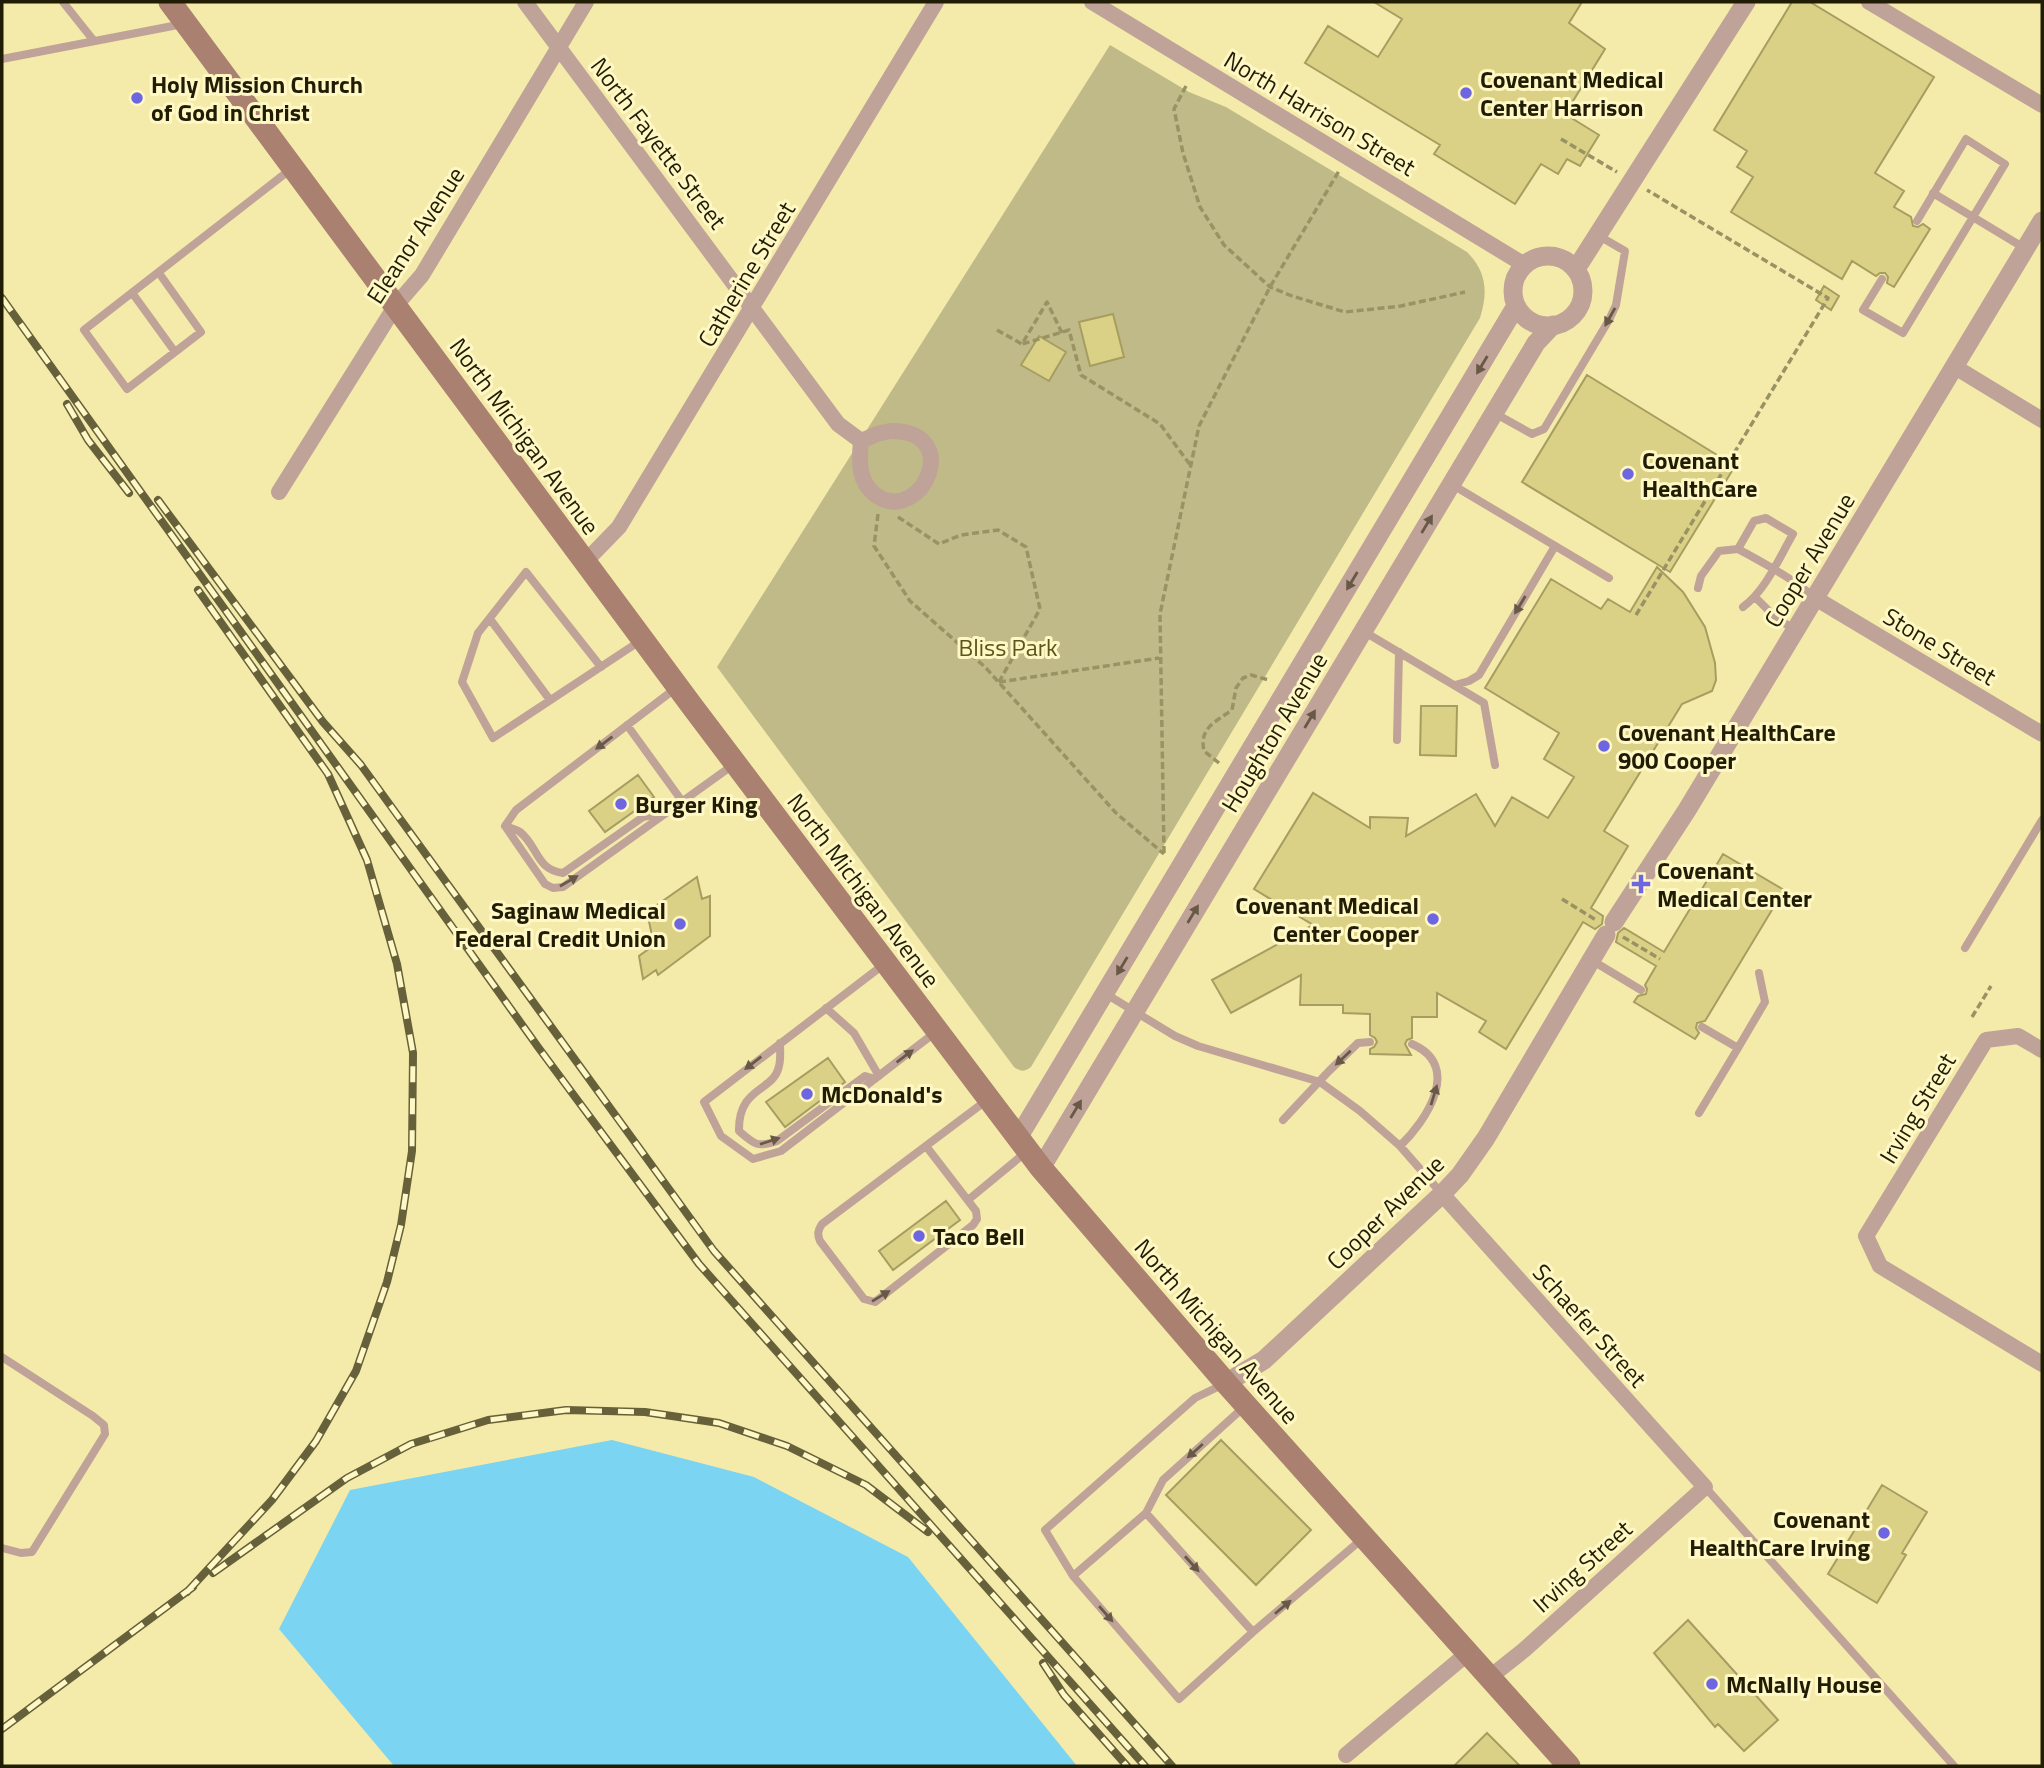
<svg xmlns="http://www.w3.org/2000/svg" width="2044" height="1768" viewBox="0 0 2044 1768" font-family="'Titillium Web',sans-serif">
	<rect width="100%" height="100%" fill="#f4ebab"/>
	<path fill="#c0ba89" d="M1110,45L1189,92L1226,107L1467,252C1487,272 1488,293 1480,318L1031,1067C1024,1072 1021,1072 1014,1067L717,667Z"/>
	<path fill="#7ad4f2" d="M612,1440L754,1477L908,1557L1077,1766H394L279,1629L350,1490Z"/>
	<path fill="#dbd186" stroke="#a69d60" stroke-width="2" d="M1374,2H1582L1569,23L1605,49L1565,114L1599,135L1580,166L1567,159L1558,174L1541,164L1515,204L1434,154L1440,145L1305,63L1328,26L1378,57L1402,19Z
		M1792,2H1810L1934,77L1875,173L1904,191L1894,207L1911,217L1913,226L1918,227L1923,224L1930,229L1894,287L1887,283L1888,277L1885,273H1880L1876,276L1852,261L1842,279L1731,212L1753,177L1737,167L1747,151L1714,130Z
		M1824,286L1839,296L1831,310L1816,300Z
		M1113,314L1124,357L1090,366L1079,322Z
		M1039,336L1066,352L1049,381L1021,365Z
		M1587,375L1735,466L1670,572L1522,482Z
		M1657,567L1683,592L1705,627L1715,663L1716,680L1712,691L1682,704L1604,831L1628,846L1591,908L1603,916L1602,924L1595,929L1583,922L1506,1049L1479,1032L1486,1021L1437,993V1017H1412V1038L1407,1040L1405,1044L1411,1055L1370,1054V1049L1374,1047L1377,1042L1375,1038L1370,1035V1014L1343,1013V1005H1300L1301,975L1231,1013L1212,980L1313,925L1254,889L1313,793L1370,828V817L1408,818L1406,836L1476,794L1495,826L1512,797L1548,818L1574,777L1544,759L1559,733L1485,688L1551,579L1601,609L1608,599L1630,612Z
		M1421,706H1457L1456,756L1420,755Z
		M638,775L654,797L605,832L589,811Z
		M1723,854L1784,890L1705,1021L1697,1023L1696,1028L1699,1033L1695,1039L1634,1002L1638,996L1646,994L1647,989L1645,985L1656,966L1616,942L1618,933L1624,928L1664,952Z
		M697,877L702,899L710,896V936L658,975L656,970L643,979L639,956L654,945L647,912Z
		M828,1058L845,1082L785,1127L766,1102Z
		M946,1201L960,1220L893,1270L879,1251Z
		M1221,1440L1311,1530L1256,1585L1166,1495Z
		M1882,1485L1927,1512L1902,1553L1906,1555L1877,1603L1828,1574Z
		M1688,1620L1778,1720L1744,1751L1718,1724L1715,1727L1654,1653Z
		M1487,1733L1520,1766H1454Z"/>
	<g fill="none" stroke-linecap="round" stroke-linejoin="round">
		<path stroke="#999263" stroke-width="3.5" stroke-dasharray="7 3.5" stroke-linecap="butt" d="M1186,86L1174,109L1183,153L1200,207L1224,245L1270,287L1292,296L1345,312L1401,306L1465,292
			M1561,139L1617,172
			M997,330L1022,344
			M1062,333L1047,302L1022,344L1069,330L1081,375L1160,424L1191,466
			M878,514L874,546L910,601L985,667L1116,813L1164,854
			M898,517L939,544L961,535L998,530L1026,547L1040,609L999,682
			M1636,615L1828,298L1647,190
			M999,682L1159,658
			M1219,763L1204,751C1199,728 1215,722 1232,710L1236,688L1243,678L1251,675L1269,680
			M1164,853L1160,614L1199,426L1270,287L1339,171
			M1562,899L1596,920
			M1623,937L1660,959
			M1972,1017L1991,986"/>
		<path stroke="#bfa398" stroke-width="8" d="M63,2L94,41
			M2,59L183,24
			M1933,193L2026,249
			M159,273L201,332L127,389L84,330L291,169
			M1882,279L1863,310L1903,333L2005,164L1966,139L1917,221
			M133,294L175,352
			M1496,414L1532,434L1544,429L1609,320L1616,305L1625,251L1599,236
			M1451,484L1609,578
			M1698,588L1701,576L1719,551L1738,549
			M1756,598L1776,618L1794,629
			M1743,607C1766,590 1779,558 1793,534L1766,518L1754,521L1738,549C1765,564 1792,578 1815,598
			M490,619L550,700
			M1363,631L1484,703L1495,765
			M601,667L526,572L478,633L462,682L493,738L640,641
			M1455,685L1469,681L1479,675L1555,546
			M676,688L516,810L505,826L545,884L553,888L563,887L733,765
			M627,725L682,801
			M1397,740L1399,652
			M505,826C509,828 517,829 520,832C538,846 536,870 563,873L643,817L666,812
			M1965,948L2042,820
			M1593,961L1641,990
			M883,965L704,1102L721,1136L753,1159L781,1151L937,1031
			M1106,994L1175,1036L1198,1046L1320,1082L1360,1111L1400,1146L1442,1194
			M826,1008L854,1033L879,1076
			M780,1043C780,1050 781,1059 779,1066C774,1092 738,1086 739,1131C754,1144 757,1148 777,1141L865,1076L875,1079
			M1738,1048L1765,1002L1759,973
			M1699,1113L1738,1048L1702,1027
			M1283,1120L1329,1071L1358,1043L1370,1042
			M926,1146L976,1211L977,1219L973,1225L875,1302L864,1299L820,1241C817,1234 818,1230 822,1224L987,1100
			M1400,1146C1426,1121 1463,1066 1412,1044
			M968,1200L1025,1153
			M2,1357L93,1416L104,1425L105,1434L32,1552L21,1553L2,1548
			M1244,1407L1163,1480L1146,1513L1073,1576L1179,1699L1253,1632L1362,1539
			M1705,1487L1954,1766
			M1146,1513L1253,1632
			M1073,1576L1045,1530L1195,1398L1224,1384"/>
		<path stroke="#bfa398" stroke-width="16" d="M525,2L838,424L861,441
			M1092,2L1523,264
			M1869,2L2042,105
			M1955,367L2042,420
			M890,431C965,430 922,525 877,496C858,483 859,462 861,441L877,434Z
			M279,492L396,305L422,275L586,2
			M585,562L619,527L936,2
			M1815,598L2042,734
			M2042,1050L2018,1036L1986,1040L1866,1236L1880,1266L2042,1364
			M1442,1194L1705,1487L1524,1650L1490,1677
			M1346,1755L1468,1653"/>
		<path stroke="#bfa398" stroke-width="19" d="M1513 291a35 35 0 1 1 70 0a35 35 0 1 1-70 0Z
			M1576,269L1746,2
			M1614,922L1687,810L2042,221
			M1018,1138L1516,306
			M1041,1168L1536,343L1553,325
			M1226,1383L1264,1360L1442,1194L1460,1175L1486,1138L1606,935"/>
		<path stroke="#aa8171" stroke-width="23" d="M170,2L692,706L1041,1168L1226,1383L1569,1766"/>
		<g stroke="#67613b" stroke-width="8">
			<path id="rail" d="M2,298L538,1047L699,1264L1145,1766
				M67,404L88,440L129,493
				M158,500L323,722L361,765L714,1251L1172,1766
				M213,1573L347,1478L411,1444L488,1420L566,1410L645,1412L719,1423L787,1446L866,1485L928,1532
				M187,1592L272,1500L316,1441L356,1371L387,1282L401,1225L412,1151L413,1053L397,964L367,860L328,774L198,590
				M1043,1663L1064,1695L1127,1766
				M2,1729L193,1587"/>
		</g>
		<use href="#rail" stroke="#fff8c5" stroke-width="5" stroke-dasharray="16" stroke-linecap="butt"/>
	</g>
	<defs><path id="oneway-solid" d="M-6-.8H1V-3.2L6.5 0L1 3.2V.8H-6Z" transform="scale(1.75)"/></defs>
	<g fill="#685947">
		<use href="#oneway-solid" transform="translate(1610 317) rotate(119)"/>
		<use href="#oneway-solid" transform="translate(1482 365) rotate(121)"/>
		<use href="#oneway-solid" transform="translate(1427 524) rotate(-59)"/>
		<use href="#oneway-solid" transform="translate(1352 581) rotate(121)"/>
		<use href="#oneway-solid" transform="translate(1520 605) rotate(121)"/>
		<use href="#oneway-solid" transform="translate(1310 719) rotate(-59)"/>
		<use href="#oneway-solid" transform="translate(604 743) rotate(143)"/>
		<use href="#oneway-solid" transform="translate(569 881) rotate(-30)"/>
		<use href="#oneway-solid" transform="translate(1193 914) rotate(-59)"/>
		<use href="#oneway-solid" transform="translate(1122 966) rotate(121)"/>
		<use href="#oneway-solid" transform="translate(905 1056) rotate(-37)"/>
		<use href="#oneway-solid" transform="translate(1343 1058) rotate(137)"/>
		<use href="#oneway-solid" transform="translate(753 1063) rotate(142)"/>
		<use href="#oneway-solid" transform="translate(1434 1095) rotate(-73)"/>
		<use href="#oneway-solid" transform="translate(1076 1109) rotate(-59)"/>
		<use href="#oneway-solid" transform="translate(770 1141) rotate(-18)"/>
		<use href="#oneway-solid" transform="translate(881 1296) rotate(-31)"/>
		<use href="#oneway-solid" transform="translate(1195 1451) rotate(138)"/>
		<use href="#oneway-solid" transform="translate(1192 1564) rotate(48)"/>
		<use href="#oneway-solid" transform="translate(1283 1607) rotate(-40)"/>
		<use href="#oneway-solid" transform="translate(1106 1614) rotate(49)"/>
	</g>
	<g fill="#6d66e0" stroke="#fff8c5" stroke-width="2.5">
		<circle cx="1466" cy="93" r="7"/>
		<circle cx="137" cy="98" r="7"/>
		<circle cx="1628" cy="474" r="7"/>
		<circle cx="1604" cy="746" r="7"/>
		<circle cx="621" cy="804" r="7"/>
		<path d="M1637.5 873.5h7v7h7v7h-7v7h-7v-7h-7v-7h7z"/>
		<circle cx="1433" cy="919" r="7"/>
		<circle cx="680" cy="924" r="7"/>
		<circle cx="807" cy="1094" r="7"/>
		<circle cx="919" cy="1236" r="7"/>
		<circle cx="1884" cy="1533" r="7"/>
		<circle cx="1712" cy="1684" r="7"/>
	</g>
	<g text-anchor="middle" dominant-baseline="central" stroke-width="6" stroke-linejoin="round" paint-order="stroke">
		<g font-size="24" font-weight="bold" fill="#211d04" stroke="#fff8c5" text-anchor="start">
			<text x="1480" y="79">Covenant Medical<tspan x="1480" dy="28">Center Harrison</tspan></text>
			<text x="151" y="84">Holy Mission Church<tspan x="151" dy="28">of God in Christ</tspan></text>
			<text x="1642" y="460">Covenant<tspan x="1642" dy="28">HealthCare</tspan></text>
			<text x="1618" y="732">Covenant HealthCare<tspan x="1618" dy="28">900 Cooper</tspan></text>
			<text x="635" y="804">Burger King</text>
			<text x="1657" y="870">Covenant<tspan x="1657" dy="28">Medical Center</tspan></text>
			<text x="1419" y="905" text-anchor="end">Covenant Medical<tspan x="1419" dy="28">Center Cooper</tspan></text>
			<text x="666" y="910" text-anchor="end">Saginaw Medical<tspan x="666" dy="28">Federal Credit Union</tspan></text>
			<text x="821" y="1094">McDonald's</text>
			<text x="933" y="1236">Taco Bell</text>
			<text x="1870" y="1519" text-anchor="end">Covenant<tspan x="1870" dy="28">HealthCare Irving</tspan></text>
			<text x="1726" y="1684">McNally House</text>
		</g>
		<g font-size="24" fill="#211d04" stroke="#fff8c5">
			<text transform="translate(1320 113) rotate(31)">North Harrison Street</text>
			<text transform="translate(659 143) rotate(53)">North Fayette Street</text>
			<text transform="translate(415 235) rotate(-57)">Eleanor Avenue</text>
			<text transform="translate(746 274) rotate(-59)">Catherine Street</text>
			<text transform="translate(525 436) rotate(54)">North Michigan Avenue</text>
			<text transform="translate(1809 560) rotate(-59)">Cooper Avenue</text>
			<text transform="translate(1940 646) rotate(31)">Stone Street</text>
			<text transform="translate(1274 732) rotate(-59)">Houghton Avenue</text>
			<text transform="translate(864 890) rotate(53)">North Michigan Avenue</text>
			<text transform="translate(1917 1108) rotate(-59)">Irving Street</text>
			<text transform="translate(1385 1212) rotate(-44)">Cooper Avenue</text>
			<text transform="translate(1590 1325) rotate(48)">Schaefer Street</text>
			<text transform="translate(1217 1331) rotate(49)">North Michigan Avenue</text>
			<text transform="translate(1582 1566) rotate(-42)">Irving Street</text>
		</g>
		<g font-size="24" fill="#5c541c" stroke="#fff8c5">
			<text x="1008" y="647">Bliss Park</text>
		</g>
	</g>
	<rect width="2044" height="1768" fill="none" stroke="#211d04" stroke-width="7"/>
</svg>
